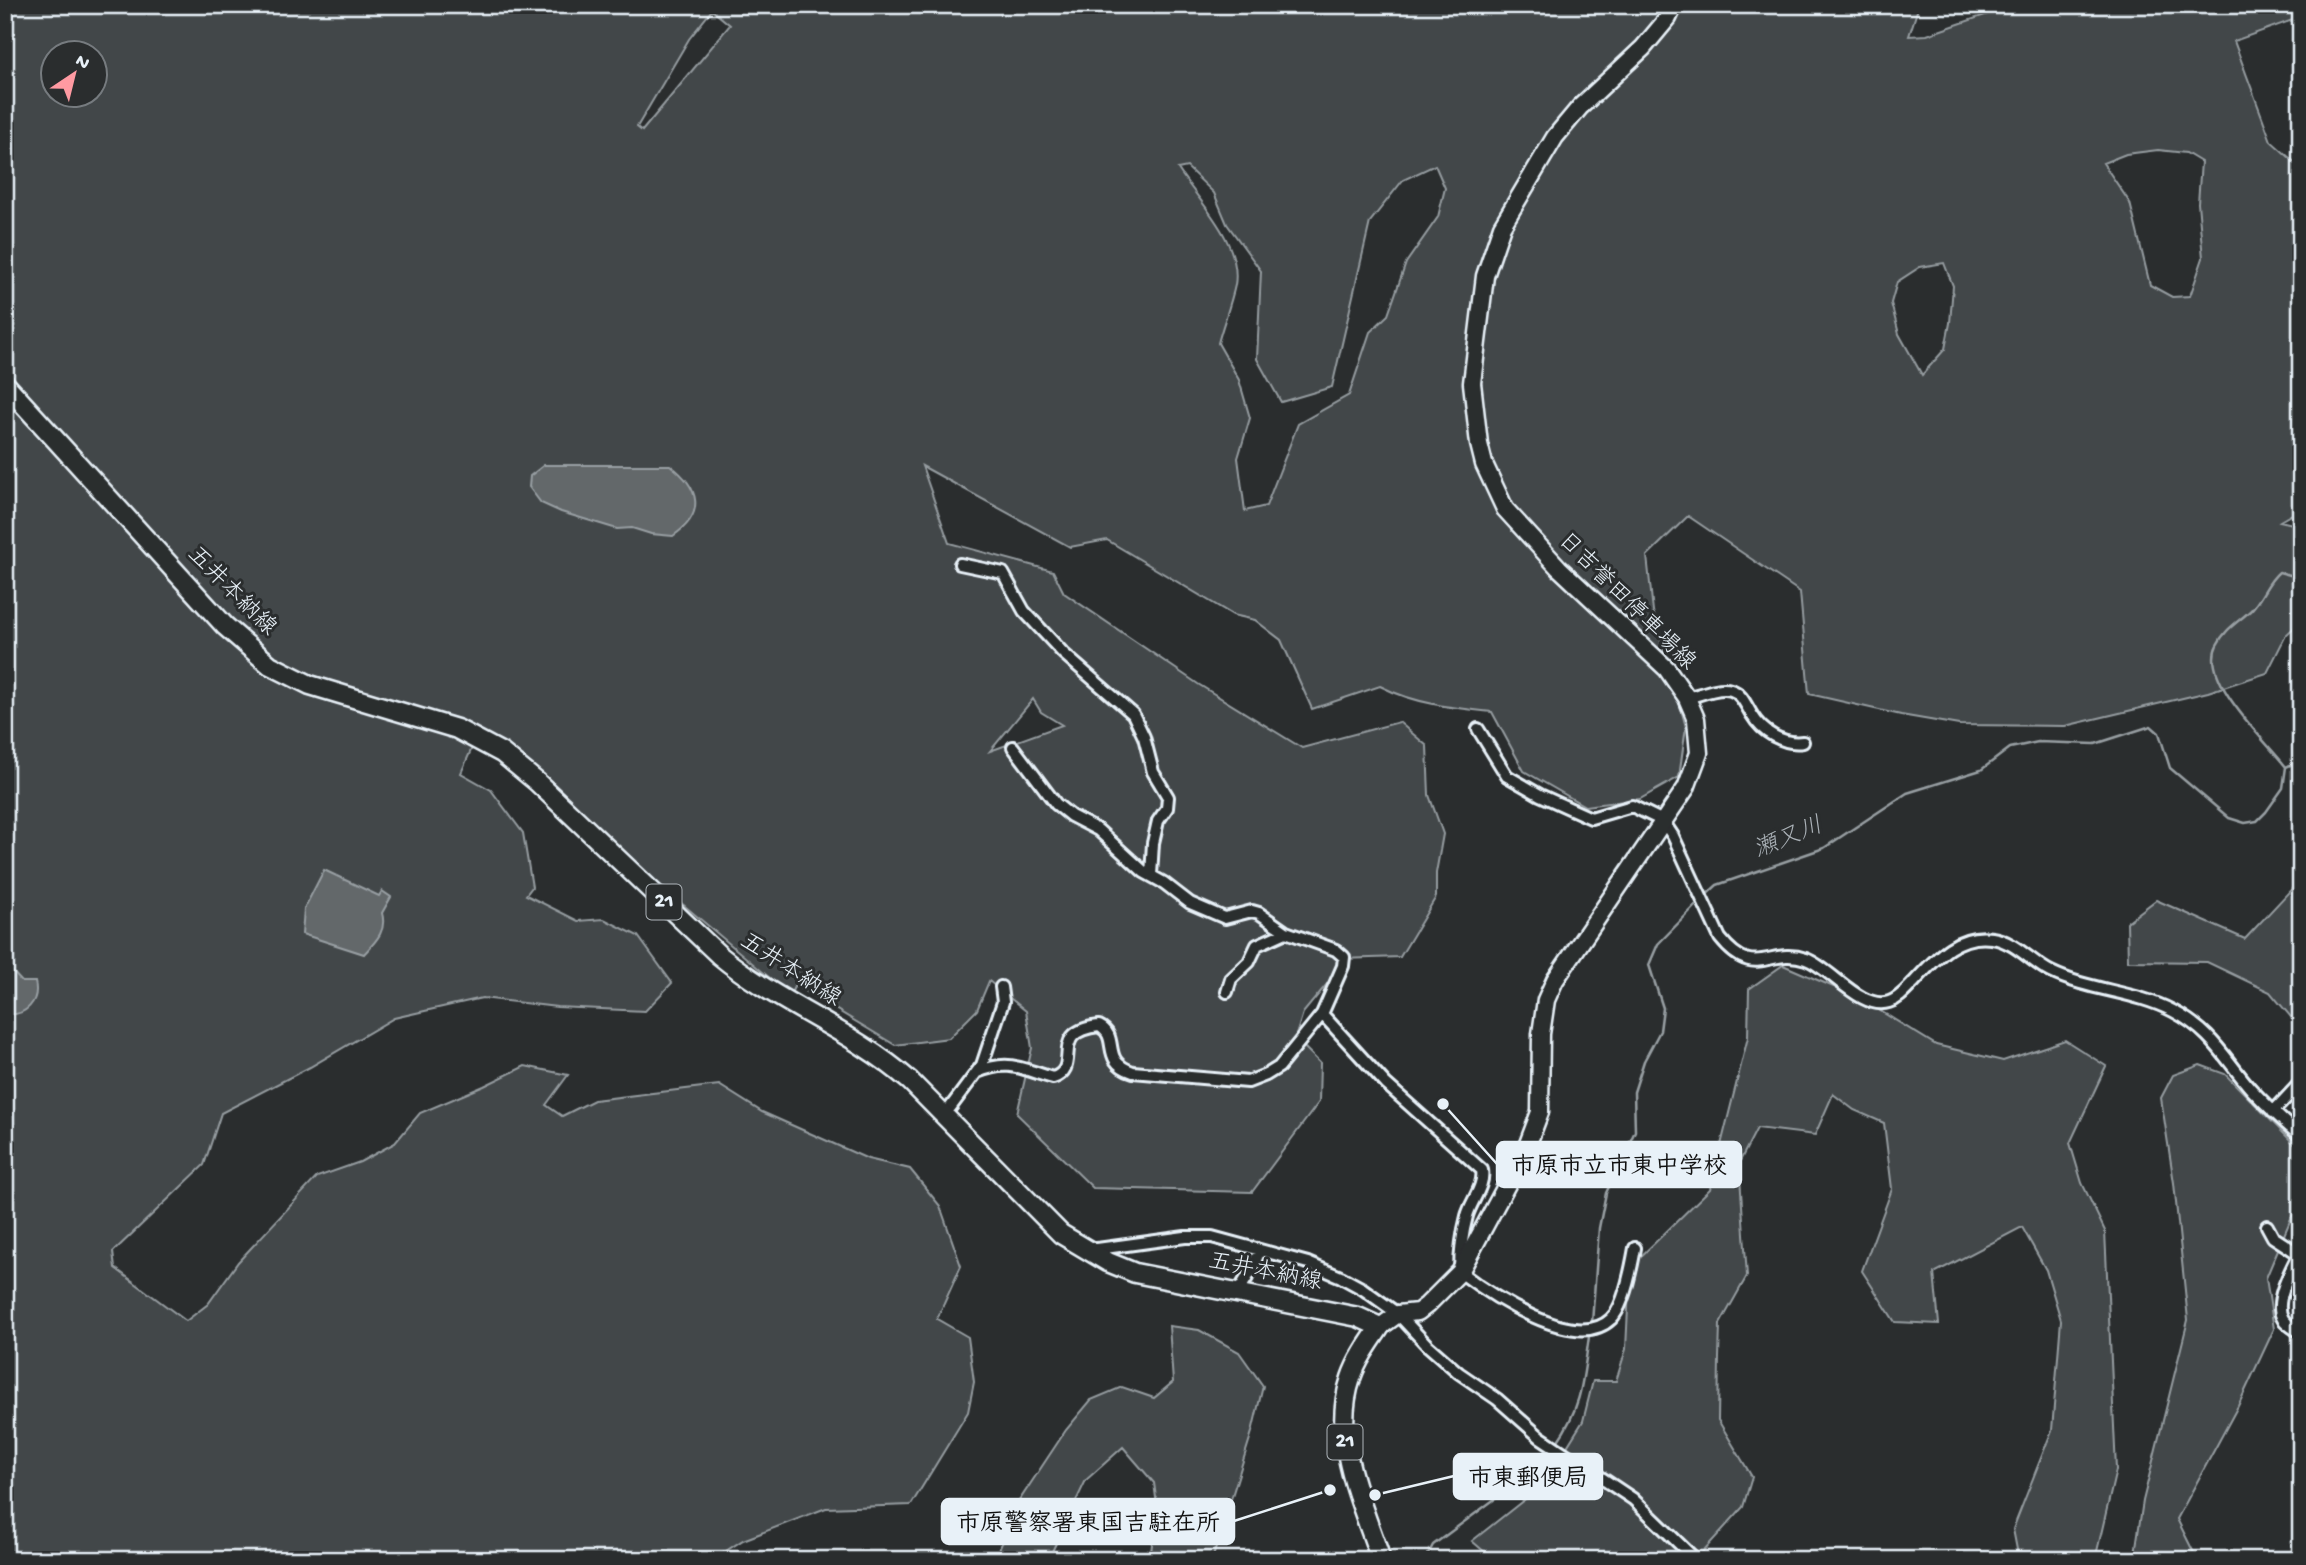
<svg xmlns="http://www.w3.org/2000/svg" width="2306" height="1565" viewBox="0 0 2306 1565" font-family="'Gochi Hand','Klee One',sans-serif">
	<rect width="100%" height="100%" fill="#2a2d2e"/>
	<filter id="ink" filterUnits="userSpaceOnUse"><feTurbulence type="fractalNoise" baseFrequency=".0143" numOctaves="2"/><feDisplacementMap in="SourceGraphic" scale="14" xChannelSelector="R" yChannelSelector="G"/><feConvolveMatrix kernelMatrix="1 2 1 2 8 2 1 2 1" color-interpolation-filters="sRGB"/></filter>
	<g filter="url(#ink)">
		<path fill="#424648" stroke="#959ca0" stroke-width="2" fill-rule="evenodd" d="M5,5H1919L1909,36L1927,35L2014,5H2301V17L2234,41L2271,141L2301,168V509L2280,521L2301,526V621L2286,635L2267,673L2208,692L2065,726L1959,725L1901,715L1809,694L1800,592L1688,516L1647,556L1653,611L1686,727L1679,777L1640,799L1585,806L1524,771L1492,712C1453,708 1415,704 1380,686L1312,709L1281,640L1255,620L1233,615L1107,540L1070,547L922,466L949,543L1053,571L1064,593L1198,684L1302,748L1399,722L1427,746L1429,795L1443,834L1436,873V897L1400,957L1341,959L1332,978L1303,1013L1295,1038L1320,1063L1319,1102L1252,1192L1093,1188L1017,1114L1032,1048L1026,1011L989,981L977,1010L949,1038L895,1045L795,985L790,995L479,732L461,773L491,790L523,833L532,887L526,895L578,921L604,919L638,936L672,983L645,1011L557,1007L482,998L394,1018L310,1067L221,1113L204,1165L113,1252L115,1268L186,1321L208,1304L238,1262L317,1177L360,1162L395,1143L420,1113L484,1086L525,1066L568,1075L546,1105L562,1116L594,1100L719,1085L762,1112L868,1159L910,1169L940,1206L961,1266L937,1319L968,1337L974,1382L968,1412L911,1505L826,1508L743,1540L712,1560H5ZM712,10L730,25L642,131L637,127L689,39ZM52,52H94V94H52ZM2158,150L2186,153L2201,162L2198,203L2203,258L2190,296L2172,297L2150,285L2130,203L2103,163L2126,154ZM1435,165L1445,188L1438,217L1406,263L1388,315L1370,332L1349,395L1298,424L1266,506L1245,511L1238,458L1250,418L1239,380L1218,343C1223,324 1231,304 1235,285C1242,242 1199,202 1178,169L1187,167L1214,193L1227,224L1261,271L1257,359L1281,402L1332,387L1370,222L1403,180ZM1944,263L1953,286L1950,323L1945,349L1922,375L1899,334L1891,303L1897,282L1920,267ZM1033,699L1041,712L1062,725L990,751Z
			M2301,879V1029L2270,992L2207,962L2128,961L2127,922L2156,900L2245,939Z
			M1783,965L1859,998L1936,1045L2003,1061L2065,1040L2106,1066L2070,1143L2082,1183L2105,1231L2116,1470L2095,1560H2019L2013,1529L2052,1430L2061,1320L2046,1270L2022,1227L1934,1273L1939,1324L1895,1322L1862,1271L1892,1189L1884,1123L1854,1110L1833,1094L1815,1135L1757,1128L1739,1163L1747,1276L1720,1324L1719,1358L1718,1420L1752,1477L1743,1507L1695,1560H1494L1472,1541L1543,1485L1583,1421L1593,1381H1616L1626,1349L1630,1267L1710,1189L1748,1037L1749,989Z
			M2200,1065L2225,1074L2301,1151V1213L2292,1216L2266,1278L2274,1329L2238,1406L2177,1519L2196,1557L2223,1560H2134L2143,1501L2188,1320L2174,1183L2161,1098L2173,1075Z
			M1169,1326L1199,1330L1239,1352L1263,1386L1252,1432L1212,1560H1150L1157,1505L1154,1483L1123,1447L1086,1480L1048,1560H995L1019,1501L1066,1430L1091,1400L1122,1387L1154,1398L1173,1382Z"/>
		<path fill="#63686b" stroke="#989fa3" stroke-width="2" d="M544,465H670C699,487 707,513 673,536L651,534L632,528L617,529L561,512L541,503L529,487L530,476Z
			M324,870L379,896L382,891L391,897L382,913C387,931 376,941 364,954L302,934L304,909Z
			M10,969L22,982H35C40,1002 25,1017 5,1014V975Z"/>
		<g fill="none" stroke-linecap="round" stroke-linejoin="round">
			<path stroke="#989fa3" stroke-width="2.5" d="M2286,767L2301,760
				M1704,897L1717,885L1824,848L1907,793L1981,770L2010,748L2038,742L2095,744L2151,726L2159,733L2170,768L2229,818L2245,823L2257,821L2266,812L2283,788L2286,767C2267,742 2199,679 2217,645C2225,629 2237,623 2250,611C2262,600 2266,583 2279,572L2301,578
				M1592,1323L1599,1228L1606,1193L1635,1131L1634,1092L1644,1061L1660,1031L1663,1008L1649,965L1658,944L1699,902
				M1557,1442C1584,1404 1583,1374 1590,1330
				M1425,1560L1433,1545L1515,1484L1532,1463L1549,1449"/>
			<g stroke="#e8f1f8" stroke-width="16">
				<path id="street" d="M960,564L1003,573L1024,611L1064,654L1133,714L1144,737L1153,772L1168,797L1167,808L1158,821L1153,843L1151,875
					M1687,698C1699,695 1719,686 1731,690C1742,693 1746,706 1752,715C1762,732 1783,745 1803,742
					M1478,729L1507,776L1540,795L1591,818L1632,806L1663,821L1673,836L1720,938C1755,982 1769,946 1806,959C1831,968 1861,1011 1889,1002C1899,999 1906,990 1913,983C1936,958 1957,933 1992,938C2015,941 2032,963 2051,972C2090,991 2135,991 2173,1011C2213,1032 2224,1058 2251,1089C2267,1106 2284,1122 2301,1137
					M1227,992L1231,979L1249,962L1257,945L1286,932
					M1322,1014L1386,1084L1482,1170C1485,1186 1471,1201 1467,1216C1462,1235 1460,1253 1460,1272C1489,1294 1576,1353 1611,1319C1624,1307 1632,1265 1635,1248
					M977,1072C1010,1059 1021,1069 1053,1078C1084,1067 1046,1032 1099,1026C1121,1037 1099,1061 1133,1072L1248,1082L1266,1075L1279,1067L1322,1014L1343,966L1344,957L1336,950L1286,932L1259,913L1252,911L1225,918L1190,903L1164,883L1144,872L1098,830L1071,816L1056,804L1013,747
					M2273,1112L2301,1082
					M944,1116L982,1065L1003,1002L1001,987
					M2267,1226L2273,1237L2299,1254
					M1090,1250L1185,1237H1212L1308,1263L1341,1277L1363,1289L1398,1314L1427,1345L1459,1373L1497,1399L1540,1437L1633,1499L1696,1560
					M2301,1250C2293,1266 2272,1302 2283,1319C2287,1325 2295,1329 2301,1333
					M1238,1292L1251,1271L1260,1250"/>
			</g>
			<g stroke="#e8f1f8" stroke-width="21">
				<path id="secondary" d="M1380,1327L1398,1314L1418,1312L1427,1305L1460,1272L1526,1149L1540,1112L1541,1034L1546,1000L1555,980L1686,788L1699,753L1696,719L1687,698L1667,669L1559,568L1505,509L1484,464L1479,444L1472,383L1485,276L1502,226L1555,137L1580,107L1643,48L1668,18L1674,5
					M2301,1560V1559"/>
			</g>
			<g stroke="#e8f1f8" stroke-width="23">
				<path id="primary" d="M5,384L225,626L270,665L310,685L457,729L502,753L537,782L719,955C778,1004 852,1030 910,1081L1061,1234L1108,1262L1135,1273L1358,1317L1380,1327C1369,1343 1357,1360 1351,1378C1330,1439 1362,1503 1381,1560"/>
			</g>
			<use href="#street" stroke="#2a2d2e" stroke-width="10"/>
			<use href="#secondary" stroke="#2a2d2e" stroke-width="16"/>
			<use href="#primary" stroke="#2a2d2e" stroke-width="18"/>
		</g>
	</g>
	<g text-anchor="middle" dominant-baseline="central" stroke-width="6" stroke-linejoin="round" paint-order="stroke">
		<g fill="#2a2d2e" stroke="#afb6bb" stroke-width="2">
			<rect x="646.5" y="884.5" width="35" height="35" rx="5"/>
			<rect x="1327.5" y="1424.5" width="35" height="35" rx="5"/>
		</g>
		<g font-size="21" font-weight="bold" fill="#e8f1f8">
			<text x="664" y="902">21</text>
			<text x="1345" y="1442">21</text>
		</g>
		<g font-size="23" fill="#e8f1f8" stroke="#2a2d2e">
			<text transform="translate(231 592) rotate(45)">五井本納線</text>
			<text transform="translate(1626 602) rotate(45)">日吉誉田停車場線</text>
			<text transform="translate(790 971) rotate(33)">五井本納線</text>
			<text transform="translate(1265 1273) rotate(11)">五井本納線</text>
		</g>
		<g font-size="24" font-style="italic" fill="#acb3b9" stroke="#2a2d2e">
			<text transform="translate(1789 839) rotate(-22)">瀬又川</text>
		</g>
	</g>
	<path fill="none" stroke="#e8f1f8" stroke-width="2.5" d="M1443 1104L1497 1164M1375 1495L1454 1476M1330 1490L1234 1521"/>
	<g fill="#e8f1f8" stroke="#2a2d2e" stroke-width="2.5">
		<circle cx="1443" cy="1104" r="7"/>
		<circle cx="1375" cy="1495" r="7"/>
		<circle cx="1330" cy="1490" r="7"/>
	</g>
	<g fill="#e8f1f8" stroke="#e8f1f8" stroke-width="2.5">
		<rect x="1497" y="1142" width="244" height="45" rx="7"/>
		<rect x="1454" y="1454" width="148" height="45" rx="7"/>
		<rect x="942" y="1499" width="292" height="45" rx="7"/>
	</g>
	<g font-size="24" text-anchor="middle" font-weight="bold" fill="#111">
		<text x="1619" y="1173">市原市立市東中学校</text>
		<text x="1528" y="1485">市東郵便局</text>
		<text x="1088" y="1530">市原警察署東国吉駐在所</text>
	</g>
	<rect width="2306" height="1565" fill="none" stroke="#2a2d2e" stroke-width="28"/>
	<rect x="14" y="14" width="2278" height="1537" fill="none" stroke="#e8f1f8" stroke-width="2.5" filter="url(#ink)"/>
	<g transform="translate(74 74) rotate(35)"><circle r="33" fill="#2a2d2e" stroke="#767b7f" stroke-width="2"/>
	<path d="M0-5L12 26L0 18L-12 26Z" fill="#ff9aa2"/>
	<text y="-10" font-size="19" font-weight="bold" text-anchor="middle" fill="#e8f1f8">N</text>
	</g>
</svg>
